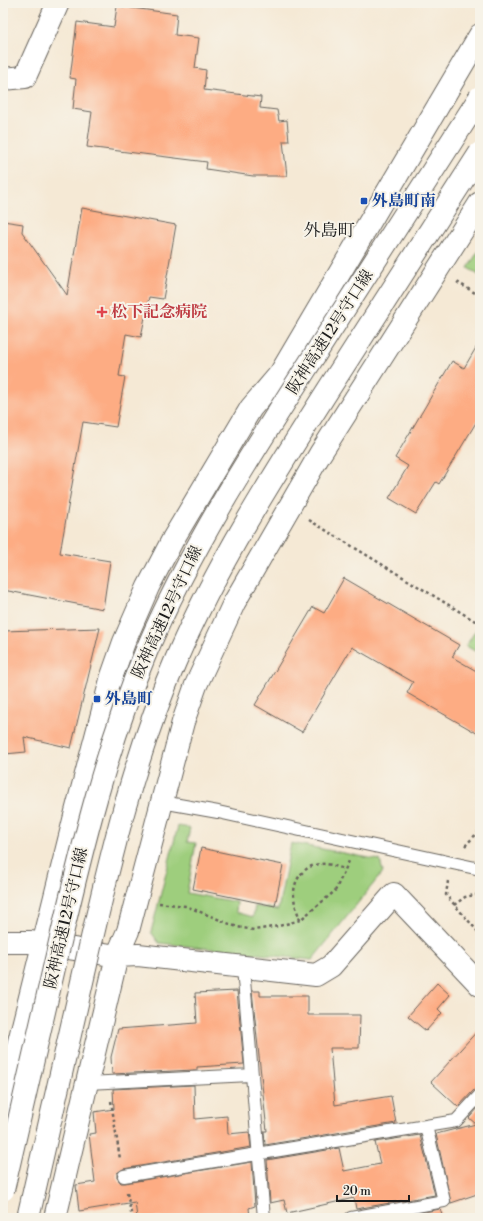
<svg xmlns="http://www.w3.org/2000/svg" width="483" height="1221" viewBox="0 0 483 1221" font-family="'Libre Bodoni','Noto Serif JP',serif">
	<rect width="100%" height="100%" fill="#f7f3e8"/>
	<filter id="ink" filterUnits="userSpaceOnUse"><feTurbulence type="fractalNoise" baseFrequency=".025" numOctaves="2"/><feDisplacementMap in="SourceGraphic" scale="8" xChannelSelector="R" yChannelSelector="G"/><feConvolveMatrix kernelMatrix="1 2 1 2 8 2 1 2 1" color-interpolation-filters="sRGB"/></filter>
	<filter id="wash" filterUnits="userSpaceOnUse"><feTurbulence type="fractalNoise" baseFrequency=".012" numOctaves="4" result="noise"/><feDisplacementMap in="SourceGraphic" scale="16" xChannelSelector="R" yChannelSelector="G"/><feGaussianBlur stdDeviation="0.9" result="paint"/><feColorMatrix in="noise" values="0 0 0 0 0 0 0 0 0 0 0 0 0 0 0 0 0 1.4 0 .05"/><feComposite in="paint" operator="in"/></filter>
	<g filter="url(#wash)">
		<rect width="100%" height="100%" fill="#f5e9d5"/>
		<path fill="#9ece7d" stroke="#5d754c" d="M480,248V276L468,268Z
			M480,623V654L466,646Z
			M178,826L190,828L187,842L196,843L187,893L237,902L236,912L253,917L255,906L278,910L291,843L380,860L383,872L312,960L159,943L151,932Z"/>
		<g id="blocks">
			<path fill="#fdac83" d="M117,6L177,14L175,35L199,38L195,68L206,70L204,90L261,97L260,108L277,110L279,121L287,120L289,141H283L287,176H253L206,169L207,162L87,147L92,112L73,109L76,79L70,78L77,22L114,27Z
				M82,208L176,225L163,299L149,297L141,337L126,334L119,376L125,377L116,427L83,422L60,553L110,561L103,609L3,590V221L23,224L22,232L67,295Z
				M480,341V416L439,484L436,482L416,514L389,498L408,466L395,458L452,361L464,368Z
				M344,578L459,645L452,657L480,673V735L407,693L413,682L352,647L302,732L255,705L313,607L324,613Z
				M100,628L71,748L24,737L26,752L5,754L3,730V631Z
				M201,848L283,865L275,906L193,889Z
				M437,983L450,995L438,1009L442,1013L426,1031L408,1016Z
				M237,991L244,1064L197,1067V1070H194L112,1074L111,1057L118,1029L197,1023L195,993Z
				M252,991H260V996H308V1015H360L359,1048H330L335,1105L391,1096L396,1123L265,1145L264,1131H267Z
				M480,1028V1088L474,1090L458,1107L431,1082Z
				M194,1085L195,1119L227,1116L228,1134L249,1132L251,1147L123,1169L117,1173V1178L121,1183H125L252,1162L255,1206L249,1208L250,1218H137L135,1202L79,1211L76,1185L95,1182L89,1134L96,1133L94,1112L114,1109L113,1089Z
				M480,1106V1193L451,1203L436,1134L476,1124L469,1118Z
				M420,1135L435,1195L356,1209L354,1198L287,1213L284,1200L270,1203L267,1160L339,1148L344,1171L380,1164L375,1142Z
				M440,1209L443,1218H393Z"/>
		</g>
	</g>
	<g filter="url(#ink)">
		<use href="#blocks" fill-opacity="0" stroke="#68645d" stroke-width="1"/>
		<g fill="none" stroke-linecap="round" stroke-linejoin="round">
			<g stroke="#68645d" stroke-width="14">
				<path id="lane" d="M162,802L218,812L480,869
					M243,968L264,1218
					M87,1083L251,1075
					M124,1176L456,1121L480,1095
					M351,1218L444,1201L426,1126"/>
			</g>
			<g stroke="#68645d" stroke-width="24">
				<path id="street" d="M3,79L25,77L58,3
					M3,942H31L117,956L138,955L316,975L331,966L394,894L480,985
					M3,1106L76,812L112,676L124,642L148,587L173,539L251,408L280,374L480,35
					M55,1218L117,956L128,931L183,722L196,685L234,603L320,454L480,203"/>
			</g>
			<path stroke="#68645d" stroke-width="2.5" stroke-dasharray="3 3" stroke-linecap="butt" d="M457,282L480,296
				M309,520L480,624
				M465,846L480,830
				M448,881L446,895L480,934
				M159,903L186,906L237,927L254,930L279,926L300,920L335,891L350,859
				M454,905L465,897L480,894
				M300,920C298,913 294,904 294,896C293,880 304,865 321,864C328,863 337,867 345,869
				M111,1101L120,1159
				M127,1193L132,1218"/>
			<use href="#lane" stroke="#fff" stroke-width="12"/>
			<use href="#street" stroke="#fff" stroke-width="22"/>
			<g stroke="#68645d" stroke-width="24" stroke-linecap="butt">
				<path id="highway-bridge" d="M3,1190C22,1107 41,1025 60,942C83,844 107,745 146,652C189,551 248,459 307,367C365,277 422,187 480,97
					M28,1218C48,1132 67,1046 87,960C110,859 134,757 175,662C216,566 272,478 328,390C379,311 429,232 480,153"/>
			</g>
			<use href="#highway-bridge" stroke="#fff" stroke-width="22"/>
		</g>
	</g>
	<g fill="#1a4fb4" stroke="#f7f3e8" stroke-width="1.5">
		<rect x="360" y="197" width="8" height="8" rx="2"/>
		<rect x="93" y="695" width="8" height="8" rx="2"/>
	</g>
	<path fill="#e0444e" stroke="#f7f3e8" stroke-width="1.5" d="M100 306h4v4h4v4h-4v4h-4v-4h-4v-4h4z"/>
	<g text-anchor="middle" dominant-baseline="central" stroke-width="4" stroke-linejoin="round" paint-order="stroke">
		<g font-size="16" font-weight="bold" fill="#164399" stroke="#f7f3e8" text-anchor="start">
			<text x="372" y="201">外島町南</text>
			<text x="105" y="699">外島町</text>
		</g>
		<g font-size="16" font-weight="bold" fill="#be3a42" stroke="#f7f3e8" text-anchor="start">
			<text x="111" y="312">松下記念病院</text>
		</g>
		<g font-size="16" fill="#1c1c1c" stroke="#f7f3e8">
			<text transform="translate(330 332) rotate(-57)">阪神高速12号守口線</text>
			<text transform="translate(167 612) rotate(-65)">阪神高速12号守口線</text>
			<text transform="translate(66 918) rotate(-77)">阪神高速12号守口線</text>
		</g>
		<g font-size="17" fill="#1c1c1c" stroke="#f7f3e8">
			<text x="329" y="231">外島町</text>
		</g>
	</g>
	<rect width="483" height="1221" fill="none" stroke="#f7f3e8" stroke-width="16"/>
	<path d="M337 1195v6h72v-6" fill="none" stroke="#1c1c1c" stroke-width="2"/>
	<text x="343" y="1195" font-size="12" fill="#1c1c1c" stroke="#f7f3e8" stroke-width="3" paint-order="stroke">20 m</text>
</svg>
